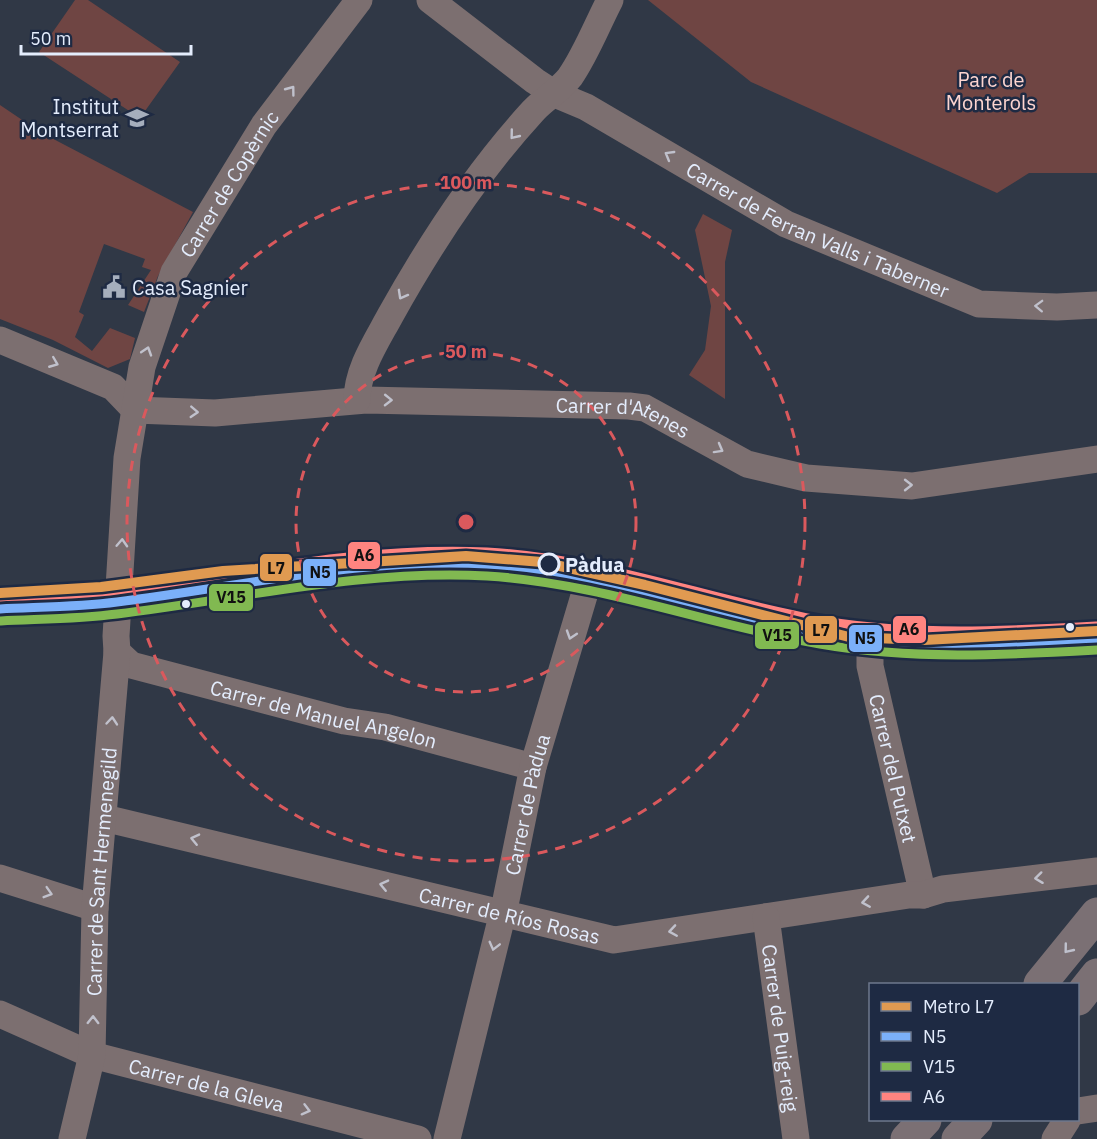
<svg xmlns="http://www.w3.org/2000/svg" width="1097" height="1139" viewBox="0 0 1097 1139" font-family="'IBM Plex Sans',sans-serif">
	<rect width="100%" height="100%" fill="#303846"/>
	<path fill="#6f4543" d="M75,0H88L180,62L140,118L39,52Z
		M648,0H1097V173H1029L997,193L751,82Z
		M0,105L40,132L193,212L158,276L144,312L128,305L151,270L142,267L145,259L104,244L79,312L84,315L75,337L92,351L110,328L135,338L130,359L108,368L53,340L0,319Z
		M703,214L732,230L725,262V399L689,375L705,350L711,306L695,230Z"/>
	<g fill="none" stroke-linecap="round" stroke-linejoin="round">
		<g stroke="#7c6f70" stroke-width="27">
			<path id="s1" d="M430,0L535,81L555,94L586,107L786,224L979,304L1057,307L1097,305"/>
			<path id="s2" d="M0,340L113,387L135,410L215,413L366,400L629,406L645,408L747,464L806,478L912,486L1097,459"/>
			<path d="M357,400C357,370 376,342 390,316C430,244 477,172 533,111C545,98 559,91 570,77C586,54 597,25 610,0"/>
			<path id="s3" d="M870,641V666L923,895"/>
			<path id="s4" d="M117,652L131,665L344,721L385,727L533,767"/>
			<path id="s5" d="M104,818L614,940L909,895H923L943,889L1097,871"/>
			<path d="M0,878L95,908"/>
			<path id="s6" d="M766,917L796,1139"/>
			<path id="s7" d="M0,1014L92,1055L418,1139"/>
			<path d="M1078,1111L1097,1108"/>
			<path id="s8" d="M72,1139L92,1055L95,908L117,652L116,636L127,458L142,367L174,272L264,125L359,0"/>
			<path id="s9" d="M447,1139L506,900L533,767L589,579"/>
			<path d="M1055,1139L1067,1120"/>
		</g>
		<path stroke="#7f7274" stroke-width="33" d="M0,609C39,607 78,607 117,602C239,586 363,558 487,564C601,570 708,612 820,632C911,649 1004,643 1097,638"/>
		<path stroke="#7b7074" stroke-width="33" d="M1040,984L1097,914
			M1078,999L1097,975
			M907,1139L925,1120
			M958,1139L976,1120"/>
		<g stroke="#1e2a43" stroke-width="14">
			<path id="bus-1" d="M0,609C39,607 78,607 117,602C240,587 362,557 487,564C601,570 708,612 819,632C911,649 1004,643 1097,638"/>
		</g>
		<g stroke="#1e2a43" stroke-width="14">
			<path id="bus-2" d="M1,621C39,619 78,619 117,614C240,599 363,569 487,576C601,583 708,625 820,644C911,660 1004,655 1097,650"/>
		</g>
		<g stroke="#1e2a43" stroke-width="14">
			<path id="bus-3" d="M0,597C39,595 78,595 117,590C239,574 362,546 487,552C602,558 711,601 824,621C915,636 1006,631 1096,626"/>
		</g>
		<use href="#bus-1" stroke="#7bb0f9" stroke-width="9"/>
		<use href="#bus-2" stroke="#81b951" stroke-width="9"/>
		<use href="#bus-3" stroke="#ff8480" stroke-width="9"/>
		<g stroke="#1e2a43" stroke-width="15">
			<path id="metro-1" d="M0,593L101,587L223,571L466,556L542,562L645,585L849,637L924,640L1097,631"/>
		</g>
		<use href="#metro-1" stroke="#e09a51" stroke-width="10"/>
	</g>
	<defs><path id="oneway-chevron" d="M-2-3.5L2.5 0L-2 3.5" fill="none" stroke-width="1.6" stroke-linecap="round" stroke-linejoin="round" transform="scale(1.5)"/></defs>
	<g stroke="#c0c1cc">
		<use href="#oneway-chevron" transform="translate(291 90) rotate(-53)"/>
		<use href="#oneway-chevron" transform="translate(514 135) rotate(129)"/>
		<use href="#oneway-chevron" transform="translate(669 155) rotate(-150)"/>
		<use href="#oneway-chevron" transform="translate(402 295) rotate(119)"/>
		<use href="#oneway-chevron" transform="translate(1039 306) rotate(-178)"/>
		<use href="#oneway-chevron" transform="translate(147 351) rotate(-72)"/>
		<use href="#oneway-chevron" transform="translate(54 363) rotate(22)"/>
		<use href="#oneway-chevron" transform="translate(388 400) rotate(1)"/>
		<use href="#oneway-chevron" transform="translate(194 412) rotate(3)"/>
		<use href="#oneway-chevron" transform="translate(719 449) rotate(29)"/>
		<use href="#oneway-chevron" transform="translate(908 485)"/>
		<use href="#oneway-chevron" transform="translate(122 543) rotate(-87)"/>
		<use href="#oneway-chevron" transform="translate(571 635) rotate(108)"/>
		<use href="#oneway-chevron" transform="translate(112 721) rotate(-85)"/>
		<use href="#oneway-chevron" transform="translate(195 839) rotate(-167)"/>
		<use href="#oneway-chevron" transform="translate(1039 878) rotate(173)"/>
		<use href="#oneway-chevron" transform="translate(384 885) rotate(-167)"/>
		<use href="#oneway-chevron" transform="translate(48 893) rotate(17)"/>
		<use href="#oneway-chevron" transform="translate(866 902) rotate(171)"/>
		<use href="#oneway-chevron" transform="translate(673 931) rotate(171)"/>
		<use href="#oneway-chevron" transform="translate(494 946) rotate(104)"/>
		<use href="#oneway-chevron" transform="translate(93 1020) rotate(-89)"/>
		<use href="#oneway-chevron" transform="translate(306 1110) rotate(15)"/>
	</g>
	<use stroke="#bfc1cd" href="#oneway-chevron" transform="translate(1068 949) rotate(129)"/>
	<g fill="none" stroke="#da595d" stroke-width="3" stroke-dasharray="10 8">
		<circle cx="466" cy="522" r="170"/>
		<circle cx="466" cy="522" r="339"/>
	</g>
	<defs>
		<g id="school-bare" transform="scale(1.8)"><path d="M0-5L7-2L0 1L-7-2ZM-4 1L0 2.5L4 1V4Q0 6-4 4Z" fill="#a5aebd" stroke="#1e2a43" stroke-width="2.5" paint-order="stroke"/></g>
		<g id="civic-bare" transform="scale(1.8)"><path d="M-.6-6.5H3V-4.5H.6V-3L4-1V1h2V6H-6V1h2V-1L-.6-3ZM-1.2 2.5V6h2.4V2.5Z" fill="#a5aebd" stroke="#1e2a43" stroke-width="2.5" paint-order="stroke"/></g>
	</defs>
	<g fill-rule="evenodd">
		<use href="#school-bare" x="137" y="118"/>
		<use href="#civic-bare" x="114" y="287"/>
	</g>
	<circle fill="#1e2a43" stroke="#e4edfd" stroke-width="3" cx="549" cy="564" r="10"/>
	<g fill="#e4edfd" stroke="#1e2a43" stroke-width="2">
		<circle cx="186" cy="604" r="5"/>
		<circle cx="1070" cy="627" r="5"/>
	</g>
	<g text-anchor="middle" dominant-baseline="central" stroke-width="5" stroke-linejoin="round" paint-order="stroke">
		<g font-size="20" fill="#fdd5d0" stroke="#1e2a43">
			<text x="991" y="79">Parc de<tspan x="991" dy="23">Monterols</tspan></text>
		</g>
		<g font-size="20" fill="#e4edfd" stroke="#1e2a43" text-anchor="end">
			<text x="119" y="106">Institut<tspan x="119" dy="23">Montserrat</tspan></text>
			<text x="132" y="287" text-anchor="start">Casa Sagnier</text>
		</g>
		<g font-size="20" fill="#e4edfd" stroke="#1e2a43">
			<text stroke="none"><textPath href="#s8" startOffset="981">Carrer de Copèrnic</textPath></text>
			<text stroke="none"><textPath href="#s1" startOffset="453">Carrer de Ferran Valls i Taberner</textPath></text>
			<text stroke="none"><textPath href="#s2" startOffset="645">Carrer d'Atenes</textPath></text>
			<text stroke="none"><textPath href="#s4" startOffset="218">Carrer de Manuel Angelon</textPath></text>
			<text stroke="none"><textPath href="#s3" startOffset="130">Carrer del Putxet</textPath></text>
			<text stroke="none"><textPath href="#s9" startOffset="344">Carrer de Pàdua</textPath></text>
			<text stroke="none"><textPath href="#s8" startOffset="270">Carrer de Sant Hermenegild</textPath></text>
			<text stroke="none"><textPath href="#s5" startOffset="417">Carrer de Ríos Rosas</textPath></text>
			<text stroke="none"><textPath href="#s6" startOffset="112">Carrer de Puig-reig</textPath></text>
			<text stroke="none"><textPath href="#s7" startOffset="219">Carrer de la Gleva</textPath></text>
		</g>
		<g font-size="20" font-weight="bold" fill="#e4edfd" stroke="#1e2a43" text-anchor="start">
			<text x="565" y="564">Pàdua</text>
		</g>
	</g>
	<circle cx="466" cy="522" r="9" fill="#da595d" stroke="#1e2a43" stroke-width="3"/>
	<g font-size="18" text-anchor="middle" font-weight="bold" fill="#da595d" stroke="#1e2a43" stroke-width="5" stroke-linejoin="round" paint-order="stroke">
		<text x="466" y="189">100 m</text>
		<text x="466" y="358">50 m</text>
	</g>
	<g stroke="#1e2a43" stroke-width="2">
		<rect x="347" y="541" width="34" height="29" rx="6" fill="#ff8480"/>
		<rect x="259" y="553" width="34" height="29" rx="6" fill="#e09a51"/>
		<rect x="302" y="558" width="35" height="29" rx="6" fill="#7bb0f9"/>
		<rect x="208" y="583" width="46" height="29" rx="6" fill="#81b951"/>
		<rect x="892" y="615" width="35" height="29" rx="6" fill="#ff8480"/>
		<rect x="804" y="615" width="34" height="29" rx="6" fill="#e09a51"/>
		<rect x="754" y="621" width="46" height="29" rx="6" fill="#81b951"/>
		<rect x="848" y="624" width="35" height="29" rx="6" fill="#7bb0f9"/>
	</g>
	<g font-size="16" text-anchor="middle" font-weight="bold" fill="#111">
		<text x="364" y="561">A6</text>
		<text x="276" y="574">L7</text>
		<text x="320" y="578">N5</text>
		<text x="231" y="603">V15</text>
		<text x="909" y="635">A6</text>
		<text x="821" y="636">L7</text>
		<text x="777" y="641">V15</text>
		<text x="865" y="644">N5</text>
	</g>
	<rect x="869" y="983" width="210" height="138" fill="#1e2a43" stroke="#6d788d" stroke-width="1.5"/>
	<rect x="881" y="1002" width="30" height="9" fill="#e09a51" stroke="#6d788d" stroke-width="1.5"/>
	<text x="923" y="1013" font-size="18" fill="#e4edfd">Metro L7</text>
	<rect x="881" y="1032" width="30" height="9" fill="#7bb0f9" stroke="#6d788d" stroke-width="1.5"/>
	<text x="923" y="1043" font-size="18" fill="#e4edfd">N5</text>
	<rect x="881" y="1062" width="30" height="9" fill="#81b951" stroke="#6d788d" stroke-width="1.5"/>
	<text x="923" y="1073" font-size="18" fill="#e4edfd">V15</text>
	<rect x="881" y="1092" width="30" height="9" fill="#ff8480" stroke="#6d788d" stroke-width="1.5"/>
	<text x="923" y="1103" font-size="18" fill="#e4edfd">A6</text>
	<path d="M21 45v9h170v-9" fill="none" stroke="#e4edfd" stroke-width="3"/>
	<text x="30" y="45" font-size="18" fill="#e4edfd" stroke="#1e2a43" stroke-width="4.5" paint-order="stroke">50 m</text>
</svg>
